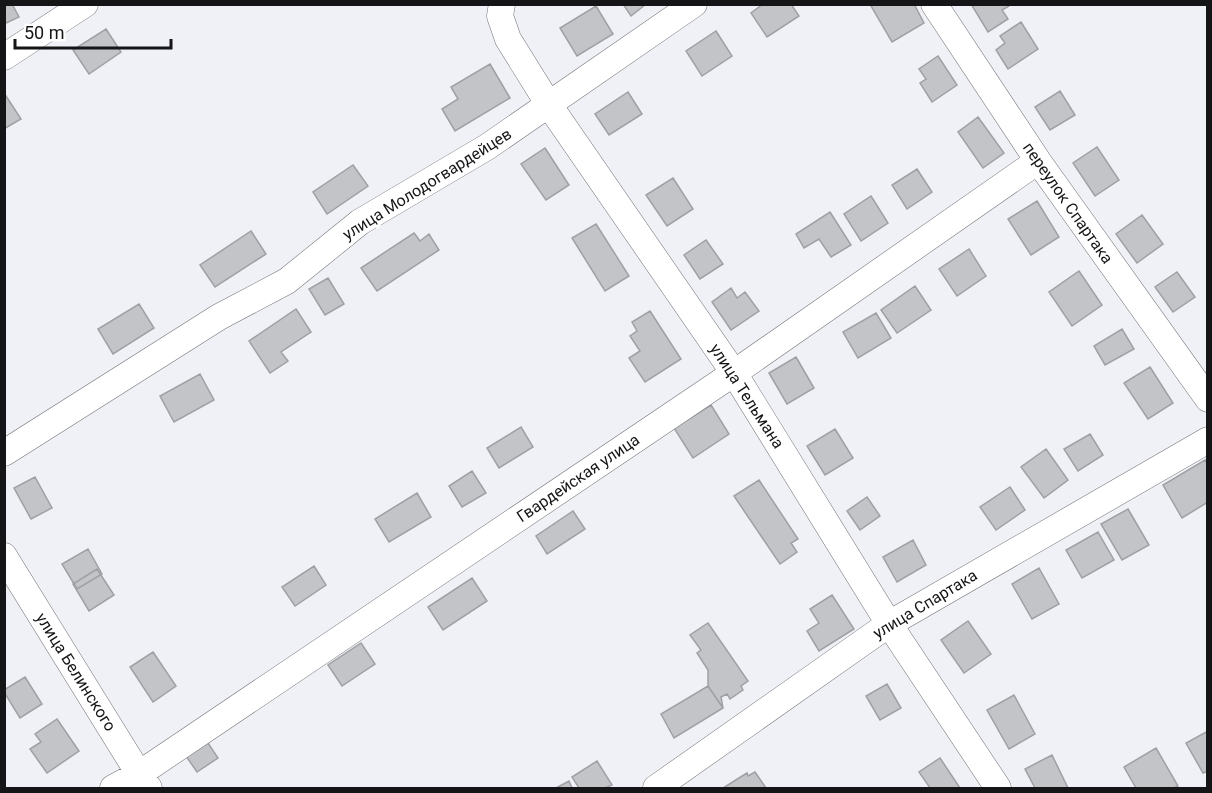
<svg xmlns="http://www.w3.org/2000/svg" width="1212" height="793" viewBox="0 0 1212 793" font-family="Roboto,sans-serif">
	<rect width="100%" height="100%" fill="#f0f1f6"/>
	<path fill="#c2c4c8" stroke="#9ea0a4" stroke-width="1.5" d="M4,4H12L19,17L4,24Z
		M623,4H645V5L631,16Z
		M763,4H791L799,16L767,37L751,13Z
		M874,4H914L924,23L892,42L871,6Z
		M971,4H1008L1009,6L1002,10L1008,19L988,32Z
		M596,6L613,34L577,56L560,28Z
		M1021,22L1038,49L1008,69L996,50L1005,43L1000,36Z
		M106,29L121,52L89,74L73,50Z
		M716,31L732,56L702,76L686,51Z
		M938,56L957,85L932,102L920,83L926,79L919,69Z
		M490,64L510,98L455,131L442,109L458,99L451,87Z
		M1060,91L1075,115L1050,130L1035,107Z
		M628,92L642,114L609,135L595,114Z
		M6,96L21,119L4,129V98Z
		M978,117L1004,153L983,168L958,132Z
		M1097,147L1119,180L1095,196L1073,163Z
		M545,148L569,185L546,200L521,164Z
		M353,165L368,186L327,214L313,192Z
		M917,169L932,192L907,209L892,185Z
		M673,178L693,209L667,226L646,195Z
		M871,196L888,223L861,241L844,214Z
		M1037,201L1059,237L1031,255L1008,219Z
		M830,212L851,245L831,257L819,239L804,248L796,234Z
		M1142,215L1163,244L1137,263L1116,234Z
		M596,224L629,276L605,291L572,238Z
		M251,231L266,254L215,287L200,265Z
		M414,233L420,241L429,234L439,250L377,291L361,268Z
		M706,240L723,264L700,279L684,255Z
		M969,249L986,276L957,296L939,269Z
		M1079,271L1102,305L1072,326L1049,292Z
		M1177,272L1195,297L1173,312L1155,287Z
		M328,278L344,304L325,315L309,289Z
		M915,286L931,310L897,333L881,310Z
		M731,288L737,298L745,292L759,311L731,330L712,302Z
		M139,304L154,328L113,354L98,329Z
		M296,309L311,332L281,352L288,361L270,373L249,341Z
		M650,311L681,359L645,382L629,358L640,351L630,336L637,331L632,322Z
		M876,313L891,338L858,358L843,332Z
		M1122,329L1134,349L1105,365L1094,346Z
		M796,357L814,388L787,404L769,373Z
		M1150,367L1173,403L1148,419L1124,383Z
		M200,374L214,400L174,422L160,396Z
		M711,405L729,434L693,458L674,428Z
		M521,427L533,447L499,468L487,448Z
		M835,429L853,458L825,475L807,446Z
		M1090,434L1103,455L1078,471L1064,449Z
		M1046,449L1068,480L1044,498L1021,467Z
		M1205,460L1208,465V502L1182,518L1163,485Z
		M472,471L486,493L462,507L449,486Z
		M35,477L52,508L31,519L14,488Z
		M759,480L798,539L791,543L797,552L780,564L734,496Z
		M1010,487L1025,510L996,530L980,507Z
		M417,493L431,517L389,542L375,519Z
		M867,497L880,516L860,530L847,511Z
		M1128,509L1149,545L1122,560L1101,524Z
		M573,511L585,529L547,554L536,536Z
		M1098,532L1114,560L1082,578L1066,550Z
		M913,540L926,565L897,582L883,557Z
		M88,549L102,574L77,589L62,564Z
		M314,566L326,585L295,606L282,587Z
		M1039,568L1059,604L1032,619L1012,584Z
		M97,569L114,595L89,611L73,584Z
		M472,578L487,601L443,630L428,607Z
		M832,595L854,629L819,651L807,631L819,623L810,609Z
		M968,621L991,654L964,673L941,640Z
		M708,623L748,681L741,686L743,690L730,699L727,694L721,697L723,708L708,686V670L697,653L701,650L690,635Z
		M361,643L375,664L342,686L328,665Z
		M153,652L176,686L153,702L130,667Z
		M25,677L42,704L20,718L4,692V690Z
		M887,684L901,708L880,720L866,696Z
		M708,686L723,708L674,738L661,714Z
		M1014,695L1035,734L1009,749L987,710Z
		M57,719L79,751L47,773L30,749L41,742L35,734Z
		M200,731L218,758L197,772L179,746Z
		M1208,731V771L1203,773L1186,743Z
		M1156,748L1178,786L1174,788H1136L1124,767Z
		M1052,755L1068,788H1035L1025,769Z
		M940,758L960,788H930L919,772Z
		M597,761L612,785L605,788H579L572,777Z
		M755,772L766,788H723L747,773L748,776Z
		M569,781L572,788H556Z"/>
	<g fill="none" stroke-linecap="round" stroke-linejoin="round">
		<g stroke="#717377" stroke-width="27">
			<path id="minor" d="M502,4L500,16L508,39L549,105L734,373L889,624L998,788
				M934,4L1038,161L1208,399
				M4,57L85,4
				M4,453L219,317L287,281L360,222L487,147L694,4
				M4,556L139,774L149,788
				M113,788L139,774L734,373L1038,161
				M656,788L889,624L1208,440"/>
		</g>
		<use href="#minor" stroke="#fff" stroke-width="26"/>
	</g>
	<g text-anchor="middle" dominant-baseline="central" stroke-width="6" stroke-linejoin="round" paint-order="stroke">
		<g font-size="16" fill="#151517" stroke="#fff">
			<text transform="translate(427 184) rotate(-32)">улица Молодогвардейцев</text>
			<text transform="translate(1068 203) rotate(55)">переулок Спартака</text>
			<text transform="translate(747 396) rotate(57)">улица Тельмана</text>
			<text transform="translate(578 478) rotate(-34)">Гвардейская улица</text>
			<text transform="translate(925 604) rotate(-31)">улица Спартака</text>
			<text transform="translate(76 672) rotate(58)">улица Белинского</text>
		</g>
	</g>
	<rect width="1212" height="793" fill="none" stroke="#151517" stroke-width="12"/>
	<path d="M15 39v9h156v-9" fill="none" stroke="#151517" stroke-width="3"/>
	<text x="24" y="39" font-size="18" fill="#151517" stroke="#ffffff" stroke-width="4.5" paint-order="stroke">50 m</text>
</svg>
